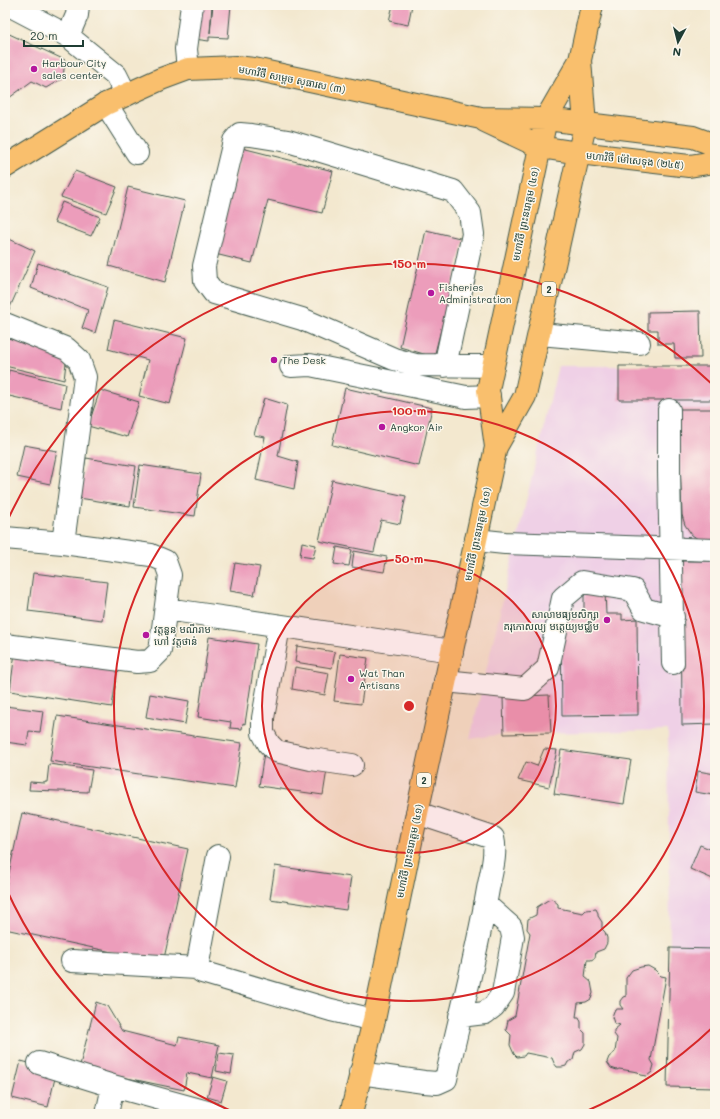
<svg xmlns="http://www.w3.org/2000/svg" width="720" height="1119" viewBox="0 0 720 1119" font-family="Mali,'Noto Sans Khmer',sans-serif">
	<rect width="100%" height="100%" fill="#fbf7ec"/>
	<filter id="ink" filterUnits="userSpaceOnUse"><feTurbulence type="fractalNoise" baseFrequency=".025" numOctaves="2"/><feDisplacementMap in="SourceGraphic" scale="8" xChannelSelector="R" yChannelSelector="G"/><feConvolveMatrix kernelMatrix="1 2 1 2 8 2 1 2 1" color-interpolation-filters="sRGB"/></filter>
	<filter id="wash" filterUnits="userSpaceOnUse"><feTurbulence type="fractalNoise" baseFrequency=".012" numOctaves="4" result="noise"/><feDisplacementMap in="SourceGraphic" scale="16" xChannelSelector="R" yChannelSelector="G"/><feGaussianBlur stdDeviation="0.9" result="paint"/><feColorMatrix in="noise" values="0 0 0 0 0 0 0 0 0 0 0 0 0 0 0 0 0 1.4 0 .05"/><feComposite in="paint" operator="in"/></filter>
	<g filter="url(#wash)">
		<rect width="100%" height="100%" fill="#f3e8cf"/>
		<path fill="#efd0e6" d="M558,366H713L714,510H715V949L670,948L668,730L504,734L470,739Z"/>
		<g id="blocks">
			<path fill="#ec9dbb" d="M196,5H212L210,33L213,5H231L228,38L209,37V41L194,39Z
				M393,5H412L408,25L389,21Z
				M5,32L65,60L63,78L46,88L32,81L5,101Z
				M242,148L333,171L322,213L268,200L252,263L215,254Z
				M75,171L117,187L106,213L61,197Z
				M128,187L185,201L165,282L109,266Z
				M62,202L100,217L91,236L54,222Z
				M426,230L464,239L434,357L400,347Z
				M5,237L35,251L7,314H5Z
				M38,263L108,287L95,333L82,328L88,310L31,288Z
				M700,311L701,358H675L674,344H658V330H648V312Z
				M114,320L187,338L170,404L139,396L148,360L108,349Z
				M5,337L67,354L64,380L5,366Z
				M619,366H713V400H619Z
				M9,370L65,384L61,408L5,395V388Z
				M345,388L432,408L419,466L332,445Z
				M100,390L139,402L127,437L88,426Z
				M264,398L287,405L278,456L298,462L294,489L256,480L265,437L254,435Z
				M678,409H712L715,543L701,541L692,535L685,525L682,515Z
				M24,445L57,451L50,484L17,477Z
				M86,458L136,466L130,506L79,498Z
				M140,465L201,474L195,516L134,507Z
				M332,480L406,496L400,524L381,520L374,552L319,541Z
				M302,542L316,545L313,558L300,556Z
				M337,547L352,550L349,566L334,564Z
				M354,551L387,557L384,572L352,567Z
				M681,561H715V724L682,725Z
				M235,563L260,567L254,595L230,591Z
				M33,573L107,582L102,620L28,611Z
				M605,592L606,614H622V620L637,619L638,715L562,716L561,619H576V615L584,614V593Z
				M209,637L257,644L245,724L243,723L242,729L230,728L231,722L198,717Z
				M297,646L335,652L332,668L295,662Z
				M15,652L118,666L112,707L10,691Z
				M340,654L368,658L361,704L334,701Z
				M295,667L329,673L325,695L292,689Z
				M150,694L189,701L185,724L146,717Z
				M549,695L551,733L504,734L503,697Z
				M5,706L43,711L40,732L29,731L27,745L5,742Z
				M57,716L242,743L235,788L50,761Z
				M544,749L557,750L549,787L518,780L526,762L537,766Z
				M561,750L631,760L624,804L554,794Z
				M264,753L328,763L323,795L259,786Z
				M49,764L92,770L88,792L29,790L30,782L45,783V782H47Z
				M698,771L715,774L713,795L695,792Z
				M22,813L188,849L163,963L5,929V891Z
				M700,845L715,851V880L690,869Z
				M275,866L351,877L346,910L270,899Z
				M552,899L558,904V908L583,913L586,910L596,909L598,913V916L602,922V929L605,932L607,938V943L604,949L596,952L595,958L591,960H587L585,977L591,982L593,993L591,999L586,1002L578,1003L576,1017H579L581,1022V1029L585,1033V1044L582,1049L575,1052L573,1060L568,1062L566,1066L562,1067H557L554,1063L552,1058L526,1053L524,1056L517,1057L514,1054L510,1045L511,1035L506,1030L508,1020L515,1016L530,933L527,929L528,919L536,915L537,907L548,900Z
				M670,948L715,949V1088L667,1087Z
				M648,966L655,970L661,976L666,977L651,1060L654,1065L652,1072L647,1076L641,1075L638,1072L619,1069L617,1070L611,1068L607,1062L609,1057L615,1052L617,1038L614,1034V1030L620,1025L614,1023L612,1017L614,1011L617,1009H623L620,1005V1001L623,997L626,996V978L632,970L641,967Z
				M96,1002L107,1006L122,1031L177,1045L179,1037L219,1045L212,1078L187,1073L184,1090L113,1075L78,1073Z
				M219,1053L234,1055L231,1074L216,1071Z
				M21,1061L57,1070L48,1107L12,1098Z
				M213,1077L227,1081L221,1101L207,1097Z"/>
		</g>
	</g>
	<g filter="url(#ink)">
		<use href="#blocks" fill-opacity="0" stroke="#3f574b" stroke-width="1"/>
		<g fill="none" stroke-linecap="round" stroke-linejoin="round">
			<g stroke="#3f574b" stroke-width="24">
				<path id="minor" d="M9,5L68,36L116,75L126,95
					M68,36L77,15L78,5
					M188,69L186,49L192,5
					M106,104L137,153
					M5,324L67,349L79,360L85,377L63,543
					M540,334L639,343
					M291,366L310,365L466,397L489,396
					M445,366L473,234L470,213L453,191L288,141L251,135L240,134L234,141L204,266L205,281L214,293L302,319L394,359L416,365L493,366
					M669,410V472L673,663
					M5,538L63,543L151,555L165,561L170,575L160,651L150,661L137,662L5,645
					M476,540L505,543L715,550
					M166,609L452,651
					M279,626L263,718V733L269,744L276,751L311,759L352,765
					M445,681L525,689L548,668L563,598L582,582L633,590L644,609L673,617
					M218,856L197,968L202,972L331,1010L374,1020
					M72,961L197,968
					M460,1016L485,1013L494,1006L503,993L513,937L511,927L485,904
					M39,1063L113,1086L215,1114
					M360,1073L424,1082L437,1083L446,1079C460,1016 477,953 488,889C491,873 497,854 493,838L417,813
					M107,1114L113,1086"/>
			</g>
			<g stroke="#3f574b" stroke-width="24">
				<path id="major" d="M485,121L540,147L579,153L689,166L715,162
					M5,167L106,104L161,79L188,69L236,67L254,69L481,118L546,119L693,137L715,145
					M496,447L488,390L546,119L580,60
					M351,1114L374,1020L417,813L496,447L525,396L585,125L580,60L592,5"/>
			</g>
			<use href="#minor" stroke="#fff" stroke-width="22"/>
			<use href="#major" stroke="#f9bf6d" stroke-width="22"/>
		</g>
	</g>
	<circle cx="409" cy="706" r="147" fill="#d62828" fill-opacity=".12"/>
	<g fill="none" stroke="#d62828" stroke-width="2">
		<circle cx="409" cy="706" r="147"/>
		<circle cx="409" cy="706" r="295"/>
		<path d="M713 1027A442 442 0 0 1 582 1113M236 1113A442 442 0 0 1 5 886M5 526A442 442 0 0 1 713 385"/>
	</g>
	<g fill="#b5179e" stroke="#fbf7ec" stroke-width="1.5">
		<circle cx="34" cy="69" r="4"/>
		<circle cx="431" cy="293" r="4"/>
		<circle cx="274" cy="360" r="4"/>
		<circle cx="382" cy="427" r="4"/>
		<circle cx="607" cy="620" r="4"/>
		<circle cx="146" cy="635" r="4"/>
		<circle cx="351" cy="679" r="4"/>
	</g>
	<g text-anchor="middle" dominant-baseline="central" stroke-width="3" stroke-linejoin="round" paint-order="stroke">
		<g fill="#fbf7ec" stroke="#61756b" stroke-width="1">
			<rect x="542" y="282" width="14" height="14" rx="3"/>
			<rect x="417" y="773" width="14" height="14" rx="3"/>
		</g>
		<g font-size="9" font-weight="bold" fill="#1f3d34">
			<text x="549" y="289">2</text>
			<text x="424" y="780">2</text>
		</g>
		<g font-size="10" fill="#1f3d34" stroke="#fbf7ec" text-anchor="start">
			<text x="42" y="63">Harbour City<tspan x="42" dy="12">sales center</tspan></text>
			<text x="439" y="287">Fisheries<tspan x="439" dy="12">Administration</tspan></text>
			<text x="282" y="360">The Desk</text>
			<text x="390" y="427">Angkor Air</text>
			<text x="599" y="614" text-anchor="end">សាលាមធ្យមសិក្សា<tspan x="599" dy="12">គរុកោសល្យ មត្តេយ្យមជ្ឈិម</tspan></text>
			<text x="154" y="629">វត្តនួន មណីរាម<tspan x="154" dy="12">ហៅ វត្តថាន់</tspan></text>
			<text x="359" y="673">Wat Than<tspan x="359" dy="12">Artisans</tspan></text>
		</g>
		<g font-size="10" fill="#1f3d34" stroke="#fbf7ec">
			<text transform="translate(292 79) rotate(11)">មហាវិថី សម្តេច សុធារស (៣)</text>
			<text transform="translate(635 160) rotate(6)">មហាវិថី ម៉ៅសេទុង (២៤៥)</text>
			<text transform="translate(525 214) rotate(-78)">មហាវិថី ព្រះនរោត្តម (៤១)</text>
			<text transform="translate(477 534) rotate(-78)">មហាវិថី ព្រះនរោត្តម (៤១)</text>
			<text transform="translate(409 851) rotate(-78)">មហាវិថី ព្រះនរោត្តម (៤១)</text>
		</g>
	</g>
	<circle cx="409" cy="706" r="6" fill="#d62828" stroke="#fbf7ec" stroke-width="2"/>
	<g font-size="12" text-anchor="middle" font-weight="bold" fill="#d62828" stroke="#fbf7ec" stroke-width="3" stroke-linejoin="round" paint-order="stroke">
		<text x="409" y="268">150 m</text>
		<text x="409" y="415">100 m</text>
		<text x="409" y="563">50 m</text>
	</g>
	<rect width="720" height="1119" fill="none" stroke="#fbf7ec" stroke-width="20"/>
	<g transform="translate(678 42) rotate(187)" stroke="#fbf7ec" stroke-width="3" paint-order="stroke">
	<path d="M0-3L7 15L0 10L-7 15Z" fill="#1f3d34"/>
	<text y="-6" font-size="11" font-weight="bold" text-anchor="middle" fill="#1f3d34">N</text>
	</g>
	<path d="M24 40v6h59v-6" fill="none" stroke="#1f3d34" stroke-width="2"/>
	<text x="30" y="40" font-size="12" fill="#1f3d34" stroke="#fbf7ec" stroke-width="3" paint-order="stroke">20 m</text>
</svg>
